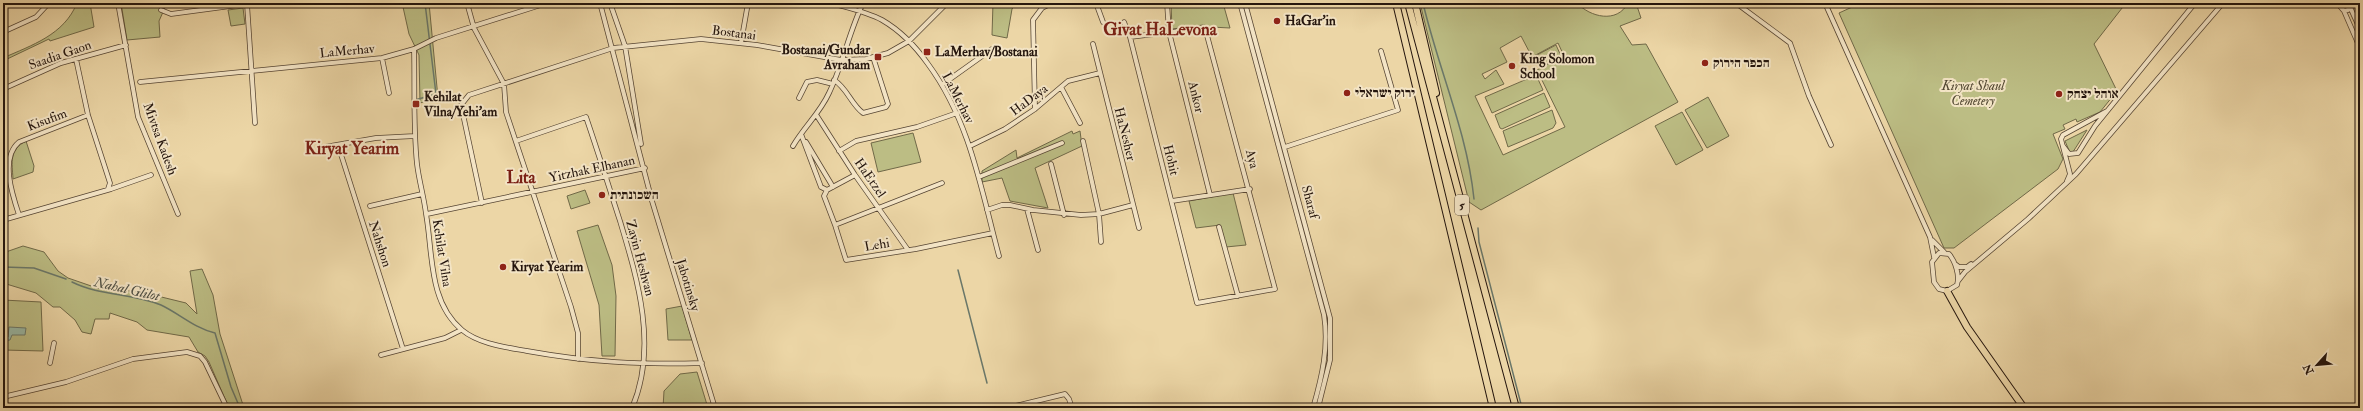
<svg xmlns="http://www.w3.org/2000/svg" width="2363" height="411" viewBox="0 0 2363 411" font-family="'IM FELL Double Pica','Frank Ruhl Libre',serif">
	<rect width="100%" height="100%" fill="#ecd6a6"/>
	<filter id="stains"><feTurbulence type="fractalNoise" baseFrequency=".005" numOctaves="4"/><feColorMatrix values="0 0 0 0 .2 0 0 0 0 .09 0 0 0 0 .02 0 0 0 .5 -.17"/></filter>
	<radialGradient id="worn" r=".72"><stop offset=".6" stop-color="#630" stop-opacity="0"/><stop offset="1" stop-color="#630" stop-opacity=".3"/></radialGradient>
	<path fill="#bcbd84" stroke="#706948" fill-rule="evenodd" d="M77,3H90L94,27L50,41L49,39L3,61V58C32,45 64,35 77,3Z
		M121,3H167L159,21L160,37L127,40Z
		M398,3H429L438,98L420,103L419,55L409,34L403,7Z
		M993,3H1016L1012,9L1007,38L992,35Z
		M1171,3H1223L1230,28L1211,27L1203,25L1172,29Z
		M1420,3H1535L1553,6L1577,3C1590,17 1617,24 1628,3H1636L1641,18L1620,26L1632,45L1646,44L1678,102L1481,210L1469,202ZM1521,36L1532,57L1558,43L1564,56L1537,70L1565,127L1503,155L1475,96L1504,84L1496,70L1485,79L1482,74L1507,62L1500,48Z
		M1861,3H2126L2094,44L2117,91L2100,112L2077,122L2076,119L2063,125L2065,129L2053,134L2063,159L2058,169L1954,248H1944L1839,13Z
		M243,8L245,24L231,26L228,10Z
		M1556,45L1561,56L1543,66L1537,55Z
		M1534,76L1537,77L1543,90L1492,113L1485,97Z
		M1544,93L1550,107L1502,129L1500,128L1495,115Z
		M1708,97L1729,136L1707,148L1685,110Z
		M1552,110L1556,123L1553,128L1508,147L1503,131Z
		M1682,112L1703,150L1676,165L1655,126Z
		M2087,130L2071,155L2065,141Z
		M1072,131L1073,134L1080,131L1082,146L1035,168L1048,208L1010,201L1002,178L982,182V171L1016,150L1017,158Z
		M913,133L921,162L878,172L871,143Z
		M26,141L34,166L33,172L13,179C12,162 9,150 26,141Z
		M585,190L590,203L571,209L567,196Z
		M1233,193L1246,245L1226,247L1220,225L1196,228L1189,201Z
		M598,225L612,265L616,296L615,356H602L599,305L577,231Z
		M23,246L44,252L58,271L68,278L97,288L141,292L186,303L197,314L190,271L202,269L213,295L220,334L244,408H229L209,362L205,356L198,352L189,337L147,330L137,322L110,313L109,319H95L91,334L82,332L75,320L60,307H53L36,293L3,283V253Z
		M3,300L41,302L43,351L3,350Z
		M682,306L692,340H668L666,309Z
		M697,372L708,408H663L664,391L680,374Z"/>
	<path fill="#99b9a6" stroke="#6a7769" d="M9,327L26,328L25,335H12L10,340L4,341L3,330L6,331L5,337H8Z"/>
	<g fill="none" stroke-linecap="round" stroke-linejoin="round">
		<path stroke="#6a7769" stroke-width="1.5" d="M1423,3C1438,68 1467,131 1474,199
			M415,100L436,94L425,3
			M1478,228L1479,242L1522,408
			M3,267L34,268L66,279
			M958,270L987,383
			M72,282C100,296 132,293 161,305C180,314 194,328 215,333L231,387L240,408"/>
		<g stroke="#564533" stroke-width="5.5">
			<path id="minor" d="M118,3L138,117L178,214
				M467,3L474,28L504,84L506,112L571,307L578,333V359
				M600,3L652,201L715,408
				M610,3L625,46L641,144
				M831,3C848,8 867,12 882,20C901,31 916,47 928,64C970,121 981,189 999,256
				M1096,3L1103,22
				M1167,3L1169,32L1210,195
				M1240,3L1324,315C1329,347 1322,377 1313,408
				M1245,3L1330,318V360L1318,408
				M1736,3L1790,43L1809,96L1831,145
				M1825,3L1930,237L1934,257
				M2337,3L2344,11L2348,10L2351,3
				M247,4L255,123
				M2350,7L2360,29
				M161,10L171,14L253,3
				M2344,11L2360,48
				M1124,22L1130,37L1197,303L1275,289L1205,28L1130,37
				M3,32L36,17L49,3
				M741,43L748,3
				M1093,44L1139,228
				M414,49C415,87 413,126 417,164C419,181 424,197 426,214C433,252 428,302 462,330C479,344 505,347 527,351C588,362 640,365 702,363
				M382,58L389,93
				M76,59L88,115L110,183L108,189
				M834,80C847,88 851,104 863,113L886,107L888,104L873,57
				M140,82L382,58L414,49L436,38L547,3
				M943,84L992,49
				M1061,87L1080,123
				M3,89L61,63L126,45
				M799,98L807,82L817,80L833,84
				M1035,109L1033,20L1042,8L1052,3
				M817,116L855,175L908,250
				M801,134L821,187L827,190
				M516,141L586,117C598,152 609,187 620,221C638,281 658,347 632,408
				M1083,141L1099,214L1101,242
				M806,142L833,187
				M338,145L403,349
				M793,146C804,127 820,113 829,93C843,64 849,32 863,3
				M970,146L1005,129L1035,109L1068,81L1100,73
				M2063,146L2069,154L2078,153L2095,126L2195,3
				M1285,147L1398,110L1381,51
				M319,148L376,138L415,136
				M839,151L856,141L917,127L957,113
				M1051,164L1064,215
				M979,177L1062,143
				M2067,181L2070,174L2061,139L2063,135L2107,111
				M942,183L835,225L846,260L916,249L993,233
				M1172,201L1250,189
				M482,203L461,105L469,95L613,48L701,39L757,45L841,60L866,59L888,53L909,41L947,3
				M370,206L422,194
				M1027,209L1038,250
				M987,210L1002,205H1010L1033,210L1081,215L1099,214L1133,205
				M427,214L645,168
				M19,215C12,194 0,158 19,142L88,115
				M3,220L111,189L151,175
				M835,225L824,196L827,190L855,175
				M1219,227L1238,296
				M1932,240L1944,252
				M1939,253L1949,254C1955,261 1960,275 1957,285L1947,291L1939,289L1934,282L1932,262Z
				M1955,264L1959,267H1967L1971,264
				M1958,281L1965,272L2028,219L2076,174L2223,3
				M381,355L445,338L461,330
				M50,363L54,343
				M3,397L66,382L133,359L187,352L200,356L205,362L227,408
				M1007,408L1065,394L1069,399L1072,408"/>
		</g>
		<g stroke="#24150d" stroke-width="8">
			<path id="highway" d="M1396,3L1493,408
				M1408,3L1516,408
				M1415,3L1436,93
				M1947,291L1967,327L2024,408"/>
		</g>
		<use href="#minor" stroke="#f3e4c5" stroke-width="4"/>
		<use href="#highway" stroke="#ecd6a6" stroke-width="6"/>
	</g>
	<g fill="#8f2418" stroke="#f3e4c5" stroke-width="1.5">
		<circle cx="1277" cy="21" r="4"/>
		<rect x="923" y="48" width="8" height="8" rx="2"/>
		<rect x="874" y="53" width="8" height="8" rx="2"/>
		<circle cx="1705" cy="63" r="4"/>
		<circle cx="1512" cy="66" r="4"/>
		<circle cx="1347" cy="93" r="4"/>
		<circle cx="2059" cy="94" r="4"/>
		<rect x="412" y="100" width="8" height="8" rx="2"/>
		<circle cx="602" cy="195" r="4"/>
		<circle cx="503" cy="267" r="4"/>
	</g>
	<g text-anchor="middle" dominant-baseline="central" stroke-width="4" stroke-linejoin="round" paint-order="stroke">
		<rect fill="#f3e4c5" stroke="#625344" stroke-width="1" x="1455" y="195" width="14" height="20" rx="3"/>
		<g font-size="12" font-weight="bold" fill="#24150d">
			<text x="1462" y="205">5</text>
		</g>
		<g font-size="13" font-weight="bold" fill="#24150d" stroke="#f3e4c5" text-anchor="start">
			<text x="1285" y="21">HaGar'in</text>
			<text x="870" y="50" text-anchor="end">Bostanai/Gundar<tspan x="870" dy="15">Avraham</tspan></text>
			<text x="935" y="52">LaMerhav/Bostanai</text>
			<text x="1520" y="59">King Solomon<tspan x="1520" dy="15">School</tspan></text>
			<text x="1713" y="63">הכפר הירוק</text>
			<text x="1355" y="93">ירוק ישראלי</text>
			<text x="2067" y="94">אוהל יצחק</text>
			<text x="424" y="97">Kehilat<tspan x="424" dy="15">Vilna/Yehi'am</tspan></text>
			<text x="610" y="195">השכונתית</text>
			<text x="511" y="267">Kiryat Yearim</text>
		</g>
		<g font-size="13" fill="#24150d" stroke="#f3e4c5">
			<text transform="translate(734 33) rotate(7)">Bostanai</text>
			<text transform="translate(347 51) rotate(-5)">LaMerhav</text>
			<text transform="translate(60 55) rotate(-19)">Saadia Gaon</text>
			<text transform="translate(1196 97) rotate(76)">Ankor</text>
			<text transform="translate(958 98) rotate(63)">LaMerhav</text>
			<text transform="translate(1029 100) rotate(-37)">HaDaya</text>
			<text transform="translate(47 120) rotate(-21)">Kisufim</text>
			<text transform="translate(1125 134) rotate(76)">HaNesher</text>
			<text transform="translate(160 139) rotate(70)">Mivtsa Kadesh</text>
			<text transform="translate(1252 159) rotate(75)">Aya</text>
			<text transform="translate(1171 160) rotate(76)">Hohit</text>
			<text transform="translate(592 169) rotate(-12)">Yitzhak Elhanan</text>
			<text transform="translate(870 178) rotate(55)">HaEtzel</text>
			<text transform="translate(1310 202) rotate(75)">Sharaf</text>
			<text transform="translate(380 244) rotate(72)">Nahshon</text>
			<text transform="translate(877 245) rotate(-10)">Lehi</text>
			<text transform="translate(442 253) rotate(81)">Kehilat Vilna</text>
			<text transform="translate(640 258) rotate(75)">Zayin Heshvan</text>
			<text transform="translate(688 285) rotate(73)">Jabotinsky</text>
		</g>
		<g font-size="13" font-style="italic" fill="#524731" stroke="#f3e4c5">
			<text x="1973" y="86">Kiryat Shaul<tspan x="1973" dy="15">Cemetery</tspan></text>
		</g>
		<g font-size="14" font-style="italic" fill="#4d4e43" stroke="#f3e4c5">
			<text transform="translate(127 289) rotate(13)">Nahal Glilot</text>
		</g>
		<g font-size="17" font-weight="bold" fill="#7a1f14" stroke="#f3e4c5">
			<text x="1160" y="29">Givat HaLevona</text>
			<text x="352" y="148">Kiryat Yearim</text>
			<text x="521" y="177">Lita</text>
		</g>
	</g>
	<rect width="2363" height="411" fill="none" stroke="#ecd6a6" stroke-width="16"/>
	<rect x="4" y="4" width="2355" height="403" fill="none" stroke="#24150d" stroke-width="2"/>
	<rect x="8" y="8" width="2347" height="395" fill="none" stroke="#24150d"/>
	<g transform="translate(2317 365) rotate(243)" stroke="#f3e4c5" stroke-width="3" paint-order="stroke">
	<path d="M0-3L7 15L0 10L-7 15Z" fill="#24150d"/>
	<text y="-6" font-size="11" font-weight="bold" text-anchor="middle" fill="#24150d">N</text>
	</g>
	<rect width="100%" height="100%" filter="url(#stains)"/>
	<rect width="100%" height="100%" fill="url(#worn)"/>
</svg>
